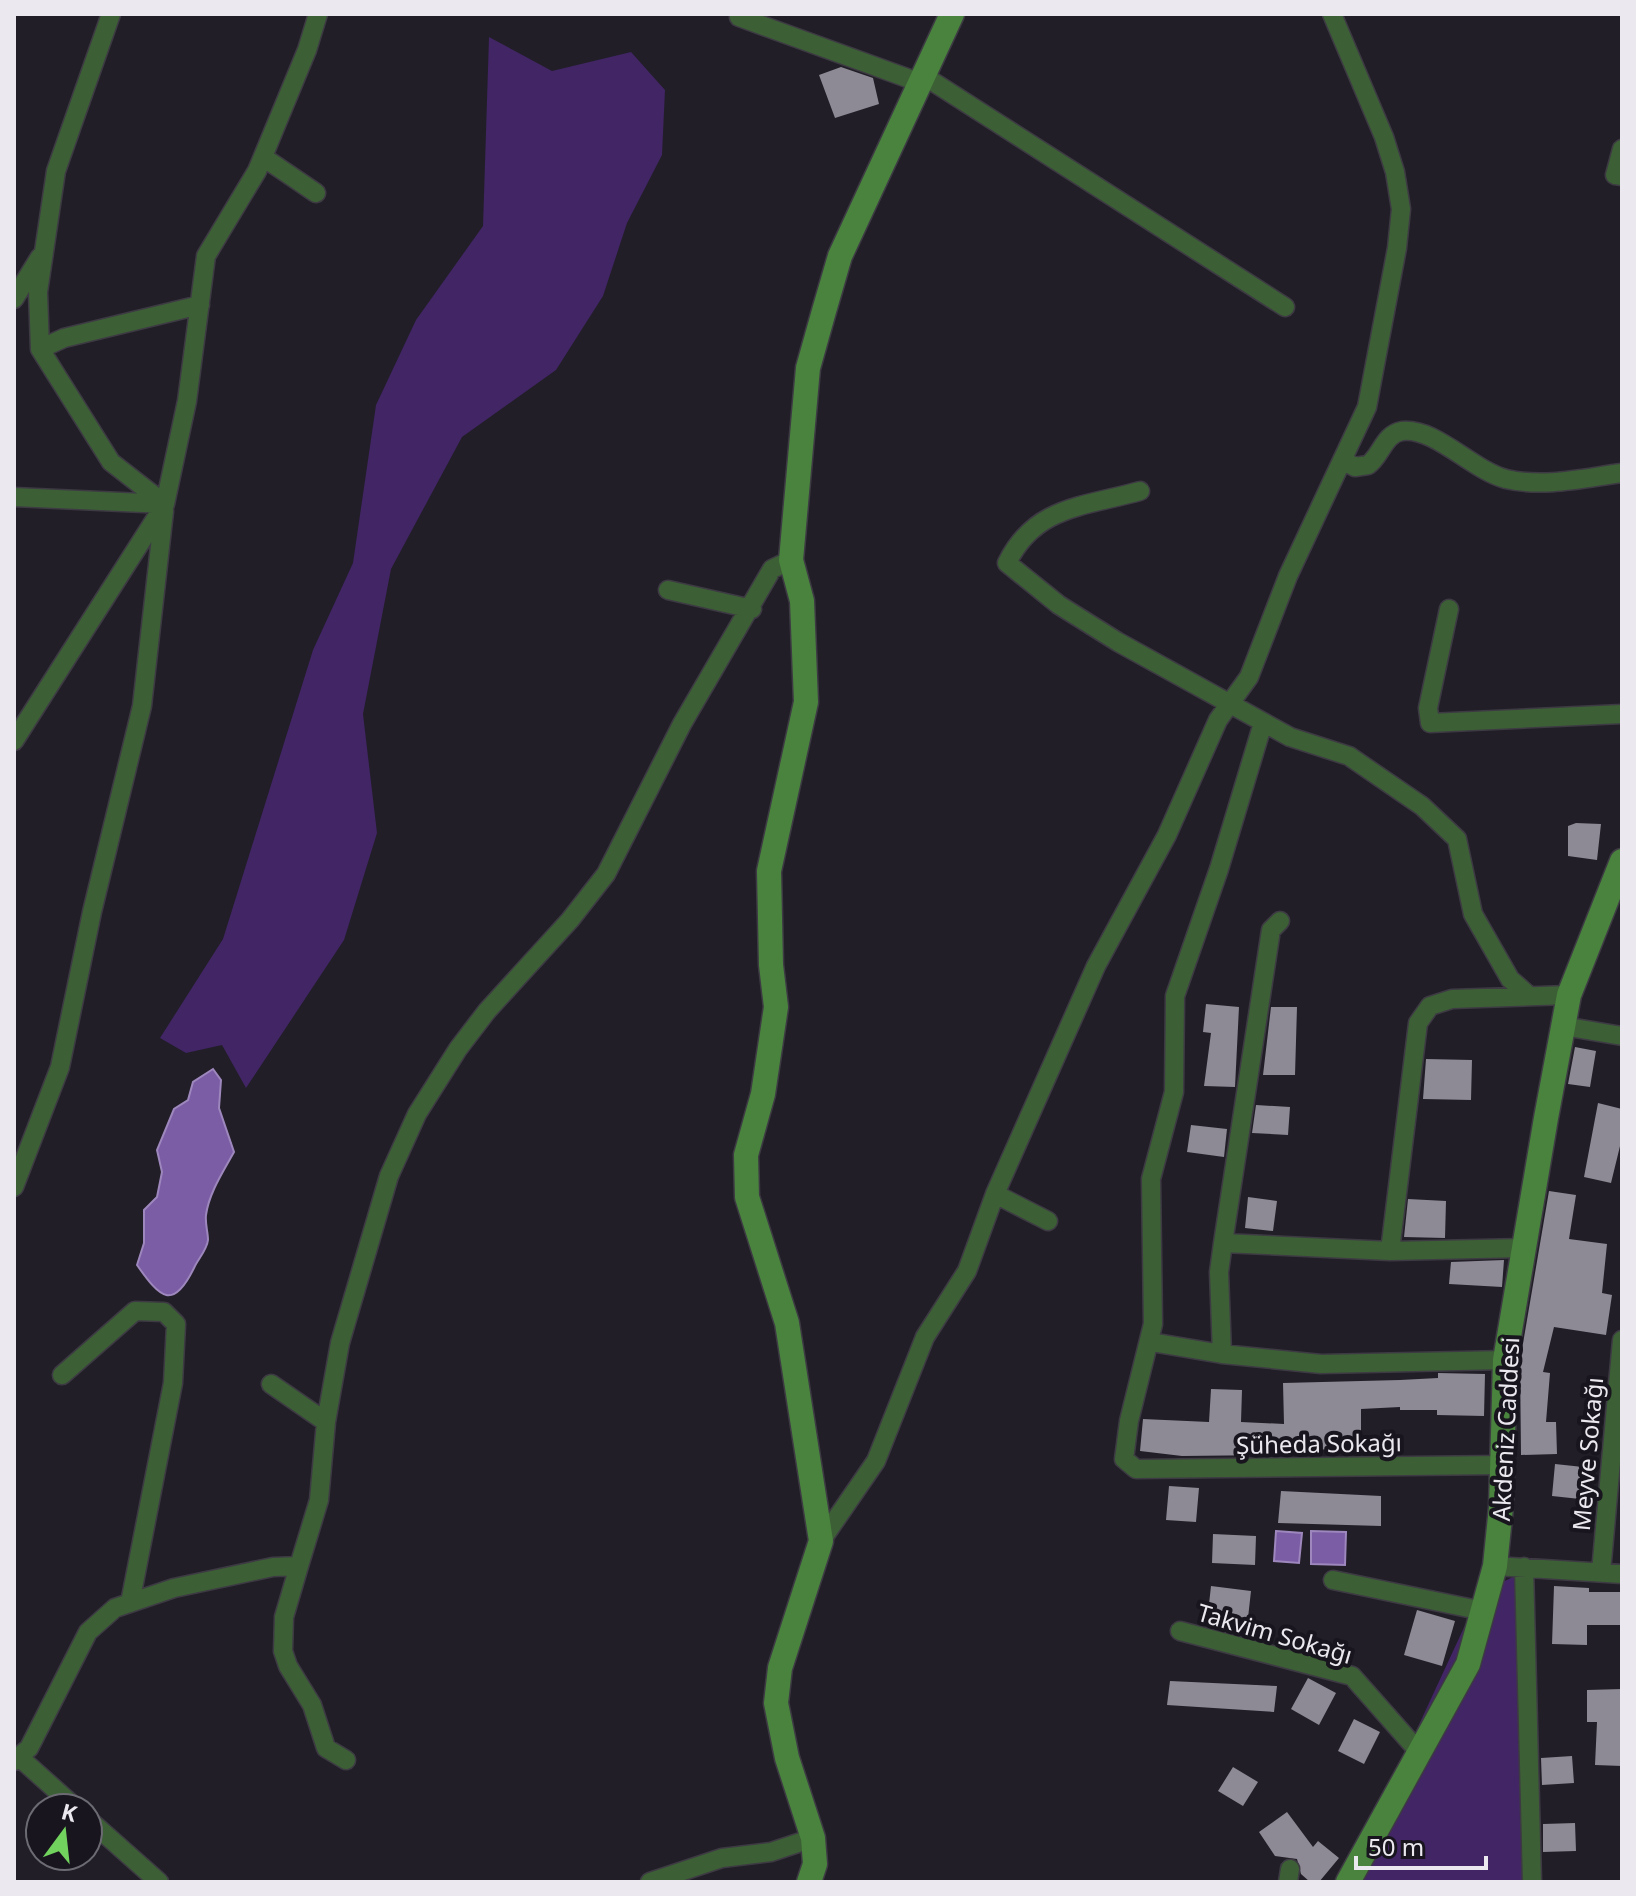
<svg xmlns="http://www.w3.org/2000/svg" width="1636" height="1896" viewBox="0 0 1636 1896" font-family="'Noto Sans',sans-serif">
	<rect width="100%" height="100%" fill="#211e27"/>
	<path fill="#412564" d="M489,37L552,71L631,52L665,90L662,155L627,223L603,296L556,370L462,437L391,569L363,714L377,833L344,940L246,1088L222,1045L186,1053L160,1038L223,939L313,650L353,563L376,405L416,320L483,226Z
		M1521,1573L1534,1882H1346L1480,1593Z"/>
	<path fill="#7b5da6" stroke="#9d87bc" stroke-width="2" d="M213,1069L221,1080L219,1108L234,1152C223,1172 209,1193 206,1215C205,1224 208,1232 208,1240C207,1250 198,1259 194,1268C173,1311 160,1298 137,1265L144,1243V1210L157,1197L162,1172L157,1150L174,1109L188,1100L193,1082Z
		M1276,1531L1302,1533L1299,1563L1274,1561Z
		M1311,1531L1346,1532L1345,1565L1311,1564Z"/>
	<path fill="#8d8995" d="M841,67L873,78L879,104L835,118L819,75Z
		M1576,823L1601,824L1597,860L1568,856V826Z
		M1206,1004L1239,1007L1235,1087L1204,1086L1211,1033L1203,1032Z
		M1271,1007H1297L1295,1075H1263Z
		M1575,1047L1596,1051L1590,1087L1568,1084Z
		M1426,1059L1472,1060L1471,1100L1423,1099Z
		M1598,1103L1622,1109V1138L1611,1183L1584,1177Z
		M1256,1105L1290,1107L1288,1135L1252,1133Z
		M1191,1125L1227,1129L1224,1157L1187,1152Z
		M1549,1191L1576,1195L1569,1239L1607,1244L1602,1293L1612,1295L1606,1335L1554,1327L1543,1372L1550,1373L1546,1422H1556L1557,1454L1521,1455L1520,1361Z
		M1248,1197L1277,1201L1273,1231L1245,1228Z
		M1408,1199L1446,1201L1445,1238L1404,1237Z
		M1504,1260L1502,1287L1449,1284L1451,1262Z
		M1438,1373L1485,1374L1484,1416L1437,1415V1410H1400V1407L1361,1409V1449L1284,1450V1455L1182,1456L1140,1451L1143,1419L1209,1422L1211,1389L1242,1390L1241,1422L1284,1424L1283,1383L1400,1380L1438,1378Z
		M1555,1464L1583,1467L1580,1499L1552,1496Z
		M1169,1486L1199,1488L1196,1522L1166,1520Z
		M1281,1491L1381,1496V1526L1278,1523Z
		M1213,1534L1256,1536L1255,1565L1212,1563Z
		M1211,1586L1251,1591L1248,1618L1208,1613Z
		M1554,1586L1589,1588V1592H1621V1625H1587V1645L1552,1644Z
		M1417,1610L1455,1621L1442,1666L1404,1655Z
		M1308,1678L1336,1693L1319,1725L1291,1709Z
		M1170,1681L1277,1686L1274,1712L1167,1705Z
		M1622,1689V1766L1595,1765L1597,1722H1587V1690Z
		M1354,1719L1380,1732L1364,1764L1338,1751Z
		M1572,1756L1574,1783L1542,1785L1541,1758Z
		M1233,1767L1258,1782L1243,1806L1218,1791Z
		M1287,1812L1313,1847L1318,1841L1339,1858L1319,1882H1310L1301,1874L1297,1859L1275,1856L1259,1832Z
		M1575,1823L1576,1851L1543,1852V1824Z"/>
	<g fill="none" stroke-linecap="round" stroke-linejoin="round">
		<g stroke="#3d3a43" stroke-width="21">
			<path id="street" d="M111,14L56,171L38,292L40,349L111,462L165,504
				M739,17L921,83
				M924,76L1285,307
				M1622,149L1615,175L1622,176
				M263,157L316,193
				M14,299L40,257
				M40,349L64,338L200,305
				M1344,461L1355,467L1368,465C1381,456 1384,434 1402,431C1435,427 1472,470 1506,479C1544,488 1584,478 1622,473
				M1140,491C1083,507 1035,506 1007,563L1059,605L1118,642L1290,737L1349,756L1422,806L1457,839L1473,914L1510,979L1527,994
				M14,497L165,504
				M668,590L752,609
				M1449,609L1428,708L1430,723L1622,714
				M1263,723L1219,869L1175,996L1174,1092L1151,1179L1153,1324L1129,1421L1124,1459L1136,1469L1502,1465
				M14,741L165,504L187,401L206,256L257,171L307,50L318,14
				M1280,921L1271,930L1223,1243L1219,1272L1222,1354L1321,1364L1505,1360
				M1563,1026L1622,1036
				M14,1187L60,1067L92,912L142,706L164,511
				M995,1194L1048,1221
				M1223,1243L1390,1251L1523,1248
				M1390,1251L1418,1023L1430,1006L1452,999L1569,995
				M1151,1342L1222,1354
				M62,1375L135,1311L164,1312L176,1324L173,1383L130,1603
				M271,1384L326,1422
				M821,1541L876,1461L925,1337L967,1271L995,1194L1096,966L1167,835L1218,720L1249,677L1288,576L1367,407L1397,248L1401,209L1395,172L1384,137L1332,14
				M299,1566L284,1617L283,1651L288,1666L312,1705L326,1748L346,1760
				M1495,1566L1622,1574
				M1524,1567L1532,1882
				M1601,1572L1622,1340
				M1333,1580L1483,1611
				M1180,1631L1352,1676L1420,1753
				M19,1757L76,1808
				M14,1761L29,1748L88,1632L115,1608L174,1588L273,1567L299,1566L319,1500L326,1422L340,1343L389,1176L417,1114L458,1049L487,1011L570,920L606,874L682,724L772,569L791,560
				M88,1819L159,1882
				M650,1882L722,1858L771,1852L813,1838
				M1288,1882L1290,1869"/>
		</g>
		<g stroke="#3d3a43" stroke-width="27">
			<path id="secondary" d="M809,1882L815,1864L813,1838L787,1758L776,1703L780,1668L821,1541L787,1323L747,1197L746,1155L763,1094L776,1007L771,965L769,871L806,702L802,601L791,560L808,368L824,311L840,256L952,14
				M1348,1882L1468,1664L1495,1566L1501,1507L1505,1360L1546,1118L1569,995L1622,861"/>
		</g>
		<use href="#street" stroke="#3c5f35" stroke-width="18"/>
		<use href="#secondary" stroke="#49833d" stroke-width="24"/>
	</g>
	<g text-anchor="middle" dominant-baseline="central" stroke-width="8" stroke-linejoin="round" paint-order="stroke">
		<g font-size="24" fill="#ebe9ef" stroke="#18151e">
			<text transform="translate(1505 1429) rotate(-87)">Akdeniz Caddesi</text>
			<text transform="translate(1319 1443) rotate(-1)">Şüheda Sokağı</text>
			<text transform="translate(1587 1454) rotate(-85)">Meyve Sokağı</text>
			<text transform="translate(1275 1633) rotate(16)">Takvim Sokağı</text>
		</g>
	</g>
	<rect width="1636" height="1896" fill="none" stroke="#ebe9ef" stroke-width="32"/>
	<g transform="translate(64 1832) rotate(15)"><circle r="38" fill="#18151e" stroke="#6c6a72" stroke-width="2"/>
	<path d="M0-6L14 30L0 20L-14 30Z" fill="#71d25e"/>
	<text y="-12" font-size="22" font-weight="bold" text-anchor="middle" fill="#ebe9ef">K</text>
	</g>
	<path d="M1356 1856v12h130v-12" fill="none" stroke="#ebe9ef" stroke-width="4"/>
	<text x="1368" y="1856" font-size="24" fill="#ebe9ef" stroke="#18151e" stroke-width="6" paint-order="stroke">50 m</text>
</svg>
